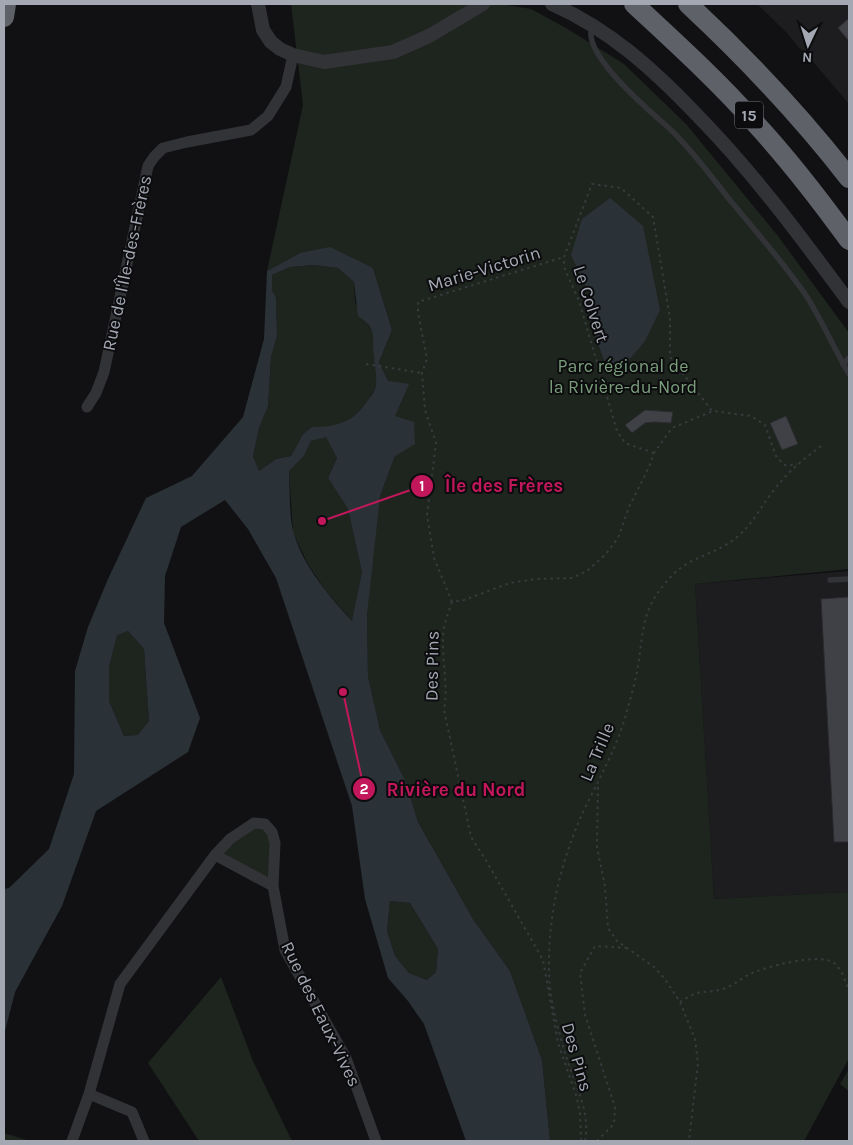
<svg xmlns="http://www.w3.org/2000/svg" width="853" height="1145" viewBox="0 0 853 1145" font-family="Karla,sans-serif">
	<rect width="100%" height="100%" fill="#111113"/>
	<path fill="#1d1d20" d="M757,4H849V104L809,57L798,47L787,33Z
		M849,571V892L714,899L695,584Z"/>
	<path fill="#1e251e" d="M291,4H501L531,9L566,28L624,64L686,124L778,236L849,333V569L695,584L714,899L849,892V1058L804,1141H550L542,1060L510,971L473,919L418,822L406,782L380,730L368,676L367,616L375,530L380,496L395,456V417L388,381L379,362L392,330L373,268L300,253L267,271L303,105Z
		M314,265L338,268L354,282L355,302L374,335L377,382L374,391L364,407L348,421L330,427H312L303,434L291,456L276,459L259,471L253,456L259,428L268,406L271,357L277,336L276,299L272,290V275L290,267Z
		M326,436L337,458L328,478L348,509L362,572L353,622L325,590L308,564L293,533L289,471L304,456L311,441Z
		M128,631L144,649L149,721L139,735L124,736L109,701V667L117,634Z
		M254,823L272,832L273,886L215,855Z
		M390,901L410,903L438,949L436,972L427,980L409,973L395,956L387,931Z
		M221,977L253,1061L292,1141H199L148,1063Z
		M849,1069V1091L840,1084Z
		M4,1133L30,1141H4Z"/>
	<path fill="#2a3238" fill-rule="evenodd" d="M610,198L643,226L660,310L645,341L617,374L605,363L595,335L591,297L571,255L582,219Z
		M330,247L373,268L392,330L379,362L388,381L409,384L395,416L414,422L415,444L395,456L380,496L367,616L368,676L380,730L406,782L418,822L473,919L510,971L542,1060L550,1141H466L424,1024L408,1001L388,978L365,899L352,806L276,578L248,529L225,500L181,527L165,576L164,623L200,718L188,752L96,811L62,906L15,992L4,1035V889L9,888L49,849L74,774L75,671L88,627L108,579L146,498L192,476L243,417L264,339L267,271L300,253ZM314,265L338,268L354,282L358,316C377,328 372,336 374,356C374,364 377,374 376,383C376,390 372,395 368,400C354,422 337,427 312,427L303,434L291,456L276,459L259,471L253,456L259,428L268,406L271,357L277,336L276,298L272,290V275L290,267ZM326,437L337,458L328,478L348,509L362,572L352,621C329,596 304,567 294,534C289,520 290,487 289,471L304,456L311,441ZM128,631L144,649L149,721L138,735L124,736L109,701V667L117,635ZM390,901L410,903L438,949L436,972L427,980L409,973L395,956L387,931Z"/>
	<path fill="#404146" stroke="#2b2b2f" d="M849,18V39L848,40L838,28Z
		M645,410L673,412L671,423L654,422L645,423L632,433L625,425Z
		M786,416L798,444L782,450L770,423Z
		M849,597V842H834L821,599Z"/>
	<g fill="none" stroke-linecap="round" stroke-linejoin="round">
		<path stroke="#383a3e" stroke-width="2" stroke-dasharray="2.5 4" stroke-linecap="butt" d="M366,364L422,373
			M654,453L625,443L617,431L579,301L564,267V257L592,184L621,188L653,217L670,318V357L712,411
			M452,602L434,558L427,515L436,443L425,410L422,373L427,359L418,313V302L564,257
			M598,787L597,847L605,887L608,928L617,941L654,967L665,979L680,1002L695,1039L698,1063L689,1141
			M680,1002C685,999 691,995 697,993C707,991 718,992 728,987C735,984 741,979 748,975C764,967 819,952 834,963C842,969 845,981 849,990
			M581,1141L580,1114L577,1098L558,1043L543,960L487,862L471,837L444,710C448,688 443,666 443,644C442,629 447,616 452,602L464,600L510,583L536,579L572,578L587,571L606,554L618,538L629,507L649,467L654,453L672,428L713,411L751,416L765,425L776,456L783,464L787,466L797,464
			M585,1141C591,1111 574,1084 566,1056C558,1030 549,997 549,970C548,914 561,860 584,810C599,779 615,751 625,718C629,703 634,687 637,672C642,646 641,616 657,594C662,587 670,576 678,570C695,556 720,552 737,537C753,524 761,506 774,490C789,470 805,458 824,444
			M597,1141L614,1124L615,1107L585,1015L580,973L595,946L628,948"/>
		<path stroke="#323337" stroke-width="5.5" d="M592,27C581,54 651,112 670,129C692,150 710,175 729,199C755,230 782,261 805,294C821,318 834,349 849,374
			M843,364L849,358
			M830,580L849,579"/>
		<path stroke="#323337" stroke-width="11" d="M87,407L96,393L104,372L148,166L154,157L163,148L187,142L251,130L268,116L286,87L293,55
			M215,855L230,839L254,823L265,824L272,832L275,843L273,886
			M89,1094L132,1112L144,1141
			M72,1141L89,1094L120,984L215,855L273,886L285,950L346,1058L376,1141"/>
		<path stroke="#323337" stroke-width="14" d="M258,4L263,30L271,42L280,49L293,55L324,62L393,52L429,36L483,4
			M552,4C609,29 653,69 696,114C753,172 801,237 849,302"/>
		<path stroke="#5e6168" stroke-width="20" d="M634,4C676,43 718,81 756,124C790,161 820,200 849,240
			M688,4C746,58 800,115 849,178
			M4,17L6,4"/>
	</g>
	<g text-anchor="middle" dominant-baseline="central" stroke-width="4" stroke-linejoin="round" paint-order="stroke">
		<rect fill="#0c0c0e" stroke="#767982" stroke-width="1" x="735" y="101.5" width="28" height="27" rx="4"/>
		<g font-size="16" font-weight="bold" fill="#a3a8b3">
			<text x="749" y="115">15</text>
		</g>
		<g font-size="18" fill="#a3a8b3" stroke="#0c0c0e">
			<text transform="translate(127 263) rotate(-78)">Rue de l'Île-des-Frères</text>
			<text transform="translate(484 269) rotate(-17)">Marie-Victorin</text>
			<text transform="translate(591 304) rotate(72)">Le Colvert</text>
			<text transform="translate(432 666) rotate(-89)">Des Pins</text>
			<text transform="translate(597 752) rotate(-67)">La Trille</text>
			<text transform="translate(321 1014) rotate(64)">Rue des Eaux-Vives</text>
			<text transform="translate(577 1057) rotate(74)">Des Pins</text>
		</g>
		<g font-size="18" fill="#7a9e7c" stroke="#0c0c0e">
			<text x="623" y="366">Parc régional de<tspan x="623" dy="21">la Rivière-du-Nord</tspan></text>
		</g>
	</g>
	<path fill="none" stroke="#c2185b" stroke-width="2" d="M322 521L422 486M343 692L364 789"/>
	<g fill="#c2185b" stroke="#0c0c0e" stroke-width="2">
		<circle cx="322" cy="521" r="5"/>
		<circle cx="343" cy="692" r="5"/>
		<circle cx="422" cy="486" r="12"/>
		<circle cx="364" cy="789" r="12"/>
	</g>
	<g font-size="15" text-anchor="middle" font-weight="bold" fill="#fff">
		<text x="422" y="491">1</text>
		<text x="364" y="794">2</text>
	</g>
	<g font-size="19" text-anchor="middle" font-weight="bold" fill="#c2185b" stroke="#0c0c0e" stroke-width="4" stroke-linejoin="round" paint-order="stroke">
		<text x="504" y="492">Île des Frères</text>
		<text x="456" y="796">Rivière du Nord</text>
	</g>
	<rect width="853" height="1145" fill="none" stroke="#a3a8b3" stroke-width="10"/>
	<g transform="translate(808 45) rotate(184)" stroke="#0c0c0e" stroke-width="4" paint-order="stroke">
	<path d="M0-4L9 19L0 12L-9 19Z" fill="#a3a8b3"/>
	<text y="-8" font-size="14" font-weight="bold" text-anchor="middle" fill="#a3a8b3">N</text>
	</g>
</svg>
